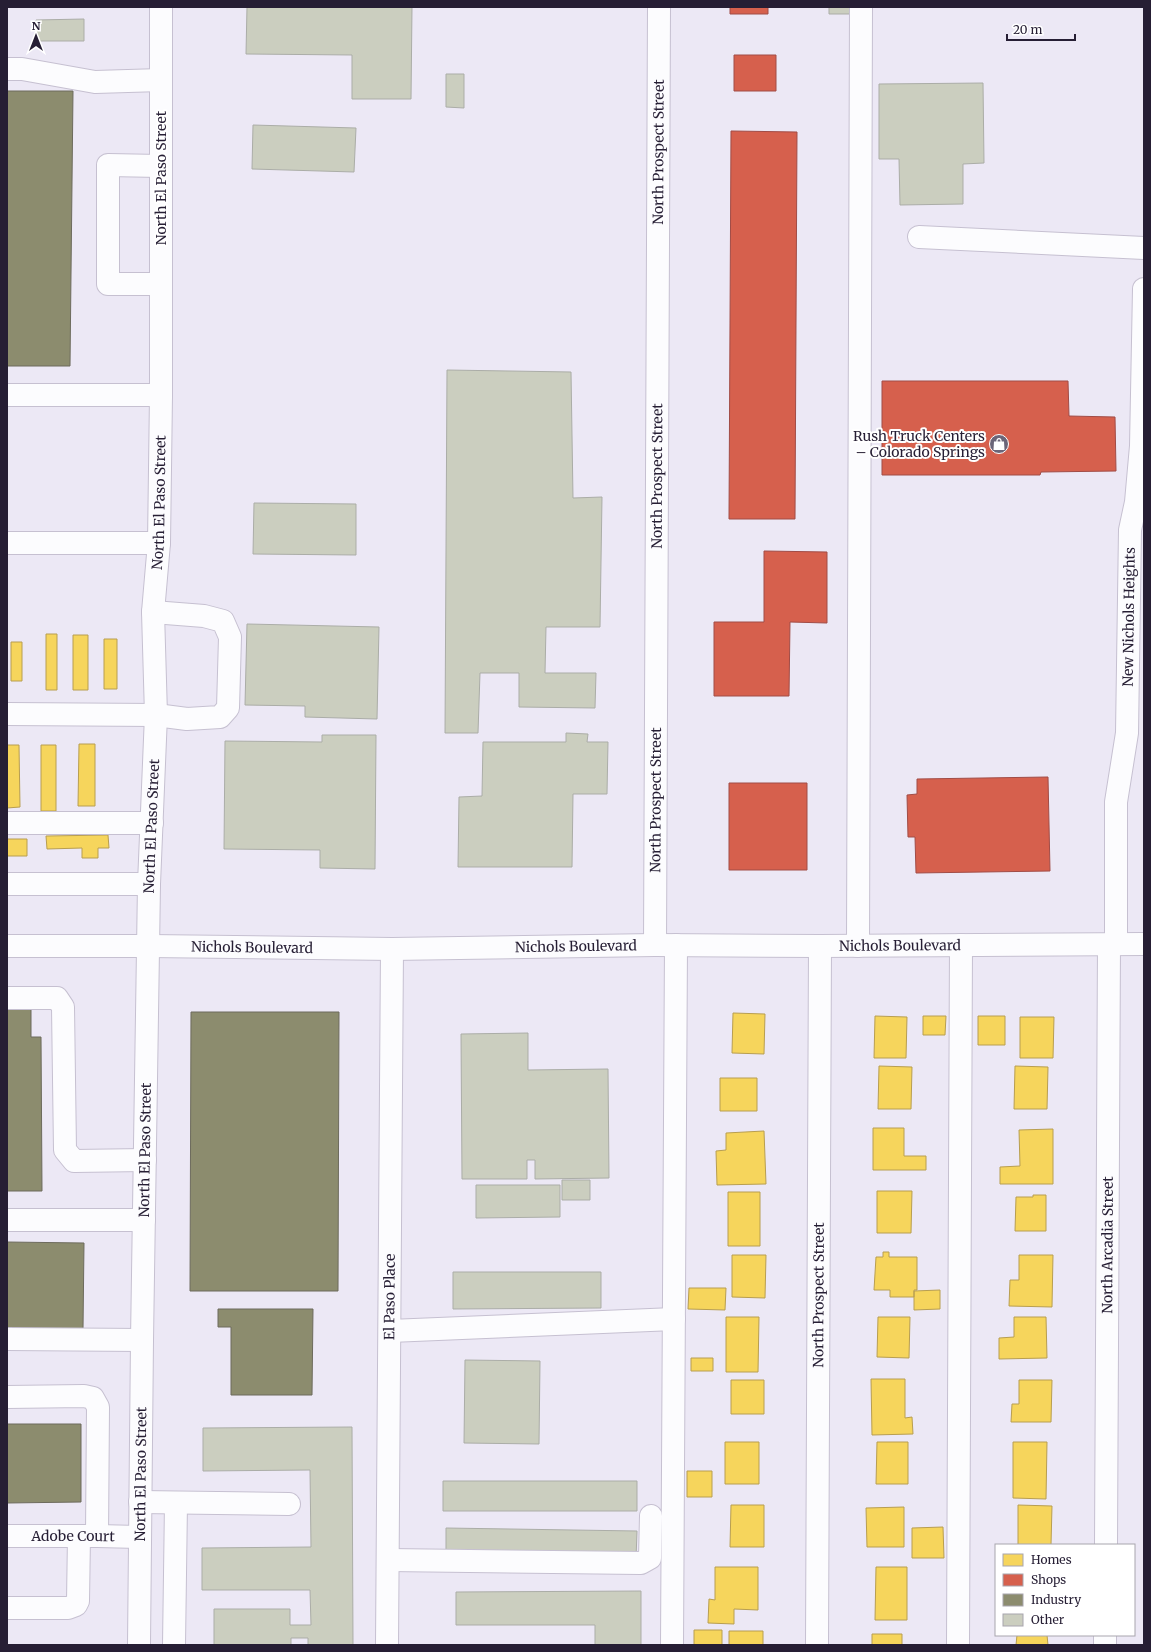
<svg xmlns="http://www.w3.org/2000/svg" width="1151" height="1652" viewBox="0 0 1151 1652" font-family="Merriweather,serif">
	<rect width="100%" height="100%" fill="#ece8f5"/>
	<path fill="#f6d55c" stroke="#b89e50" d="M46,634H57V690H46Z
		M73,635H88V690H73Z
		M104,639H117V689H104Z
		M11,642H22V681H11Z
		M79,744H95V806H78Z
		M7,745H19L20,807L7,808Z
		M41,745H56V811H41Z
		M108,835L109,848H98V858H82V848L47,849L46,836Z
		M7,839H27V856H7Z
		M733,1013L765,1014L764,1054L732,1053Z
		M875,1016L907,1017L906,1058H874Z
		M923,1016H946L945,1035H923Z
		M978,1016H1005V1045H978Z
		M1020,1017H1054L1053,1058H1020Z
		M879,1066L912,1067L911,1109H878Z
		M1015,1066L1048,1067L1047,1109H1014Z
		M720,1078H757V1111H720Z
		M873,1128H904V1156H926V1170H873Z
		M1053,1129V1184H1000V1167L1020,1166L1019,1130Z
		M764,1131L766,1184L717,1185L716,1151L726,1150V1133Z
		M877,1191H912L911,1233H877Z
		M728,1192H760V1246H728Z
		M1033,1195H1046V1231H1015L1016,1197H1033Z
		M883,1252H889V1257H917V1290H914V1297H890V1290H874L876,1257H883Z
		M732,1255H766L765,1298L732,1297Z
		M1019,1255H1053L1052,1307L1009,1306L1010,1280H1019Z
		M689,1288H726L725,1310L688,1309Z
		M940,1290V1309L914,1310V1291Z
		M726,1317H759L758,1372H726Z
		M878,1317H910L909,1358L877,1357Z
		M1014,1317H1046L1047,1358L999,1359V1338L1014,1337Z
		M691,1358H713V1371H691Z
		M871,1379H905V1418L912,1417L913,1434L872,1435Z
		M731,1380H764V1414H731Z
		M1019,1380H1052L1051,1422H1011L1012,1404H1019Z
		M725,1442H759V1484H725Z
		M877,1442H908V1484H876Z
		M1013,1442H1047L1046,1499L1013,1498Z
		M687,1471H712V1497H687Z
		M731,1505H764V1547H730Z
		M1018,1505L1052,1506L1051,1545H1018Z
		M904,1507V1547H867L866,1508Z
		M943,1527L944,1558H912V1528Z
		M715,1567H758V1610L734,1609V1624L708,1623L709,1599L715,1600Z
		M876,1567H907V1620H875Z
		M694,1630H722V1645H694Z
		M729,1631H763V1645H729Z
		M872,1634H902V1645H872Z
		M1017,1635H1047L1048,1645H1016Z"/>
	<path fill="#d6604d" stroke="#a14c46" d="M730,7H768V14H730Z
		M734,55H776V91H734Z
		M731,131L797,132L795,519H729Z
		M882,381H1068L1069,416L1115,417L1116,471L1041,472L1040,475H882Z
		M764,551L827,552V623L790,622L789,696H714V622H764Z
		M1048,777L1050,871L916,873L915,837H908L907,795L917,794V779Z
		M729,783H807V870H729Z"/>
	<path fill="#8c8c6e" stroke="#6d6b5d" d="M7,91H73L70,366H7Z
		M7,1007H31V1037H41L42,1191H7Z
		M191,1012H339L338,1291H190Z
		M7,1242L84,1243L83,1329L7,1328Z
		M218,1309H313L312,1395H231V1327H218Z
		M7,1424H81V1502L7,1503Z"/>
	<path fill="#cbcebf" stroke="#abada7" d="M247,7H412L411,99H352V55L246,54Z
		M829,7H850V14H829Z
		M84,19V41H36V20Z
		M446,74H464V108L446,107Z
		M983,83L984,163L963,164V204L900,205L899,159H879V84Z
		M253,125L356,128L354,172L252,169Z
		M447,370L571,372L573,498L602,497L600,627H546L545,673H596L595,708L519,707V673H480L478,733H445Z
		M254,503L356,504V555L253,554Z
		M247,624L379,627L377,719L305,717V706L245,705Z
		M566,733L588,734L587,742H608L607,794H573L572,867H458L459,797L482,796L483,742H566Z
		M322,735H376L375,869L320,868V850L224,849L225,741L322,742Z
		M528,1033V1070L608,1069L609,1178L535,1179V1160H527V1179H462L461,1034Z
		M562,1180H590V1200H562Z
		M476,1185H560V1217L476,1218Z
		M453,1272H601V1308L453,1309Z
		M465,1360L540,1361L539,1444L464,1443Z
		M352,1427L353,1645H308V1638H291V1645H214V1609H290V1625H311L310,1590H202V1548L311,1547L310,1470L203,1471V1428Z
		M443,1481H637V1511H443Z
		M446,1528L637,1531L636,1559L446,1556Z
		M641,1591V1645H595V1625H456V1592Z"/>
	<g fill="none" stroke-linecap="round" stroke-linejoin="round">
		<g stroke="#c6c0d1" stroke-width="24">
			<g id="minor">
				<path d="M7,69H22L95,82L161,80"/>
				<path d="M160,166L108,165V284H161"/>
				<path d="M919,237L1144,248"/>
				<path d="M7,395H161"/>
				<path d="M7,543H159"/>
				<path d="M7,714L156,715L187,719L220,717L228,708L230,637L223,621L204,616L153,612"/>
				<path d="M7,823H152"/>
				<path d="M7,884H149"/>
				<path id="s1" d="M1116,944V802L1127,733L1130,530L1136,502L1141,446L1144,289"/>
				<path id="s2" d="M655,945L659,7"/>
				<path id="s3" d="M7,946H149L392,949L655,945L820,946L1144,944"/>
				<path d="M858,946L861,7"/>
				<path d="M7,998H57L63,1007L65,1150L74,1161L145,1160"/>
				<path d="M7,1220H144"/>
				<path d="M390,1331L674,1319"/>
				<path d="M7,1339L142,1340"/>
				<path d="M7,1397L84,1396L93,1398L98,1407L97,1536"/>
				<path d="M140,1502L289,1504"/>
				<path id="s4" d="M7,1536H97L139,1537"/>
				<path id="s5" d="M1106,1545L1109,944"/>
				<path d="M388,1560L641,1563L650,1558L651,1516"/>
				<path d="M7,1608H68L76,1605L78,1601L79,1536"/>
				<path id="s6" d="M139,1645L142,1340L149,884L156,715L153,612L159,543L161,395V7"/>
				<path d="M174,1645L176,1503"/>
				<path id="s7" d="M387,1645L392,949"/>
				<path d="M672,1645L676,945"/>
				<path id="s8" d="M817,1645L820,946"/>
				<path d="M958,1645L961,945"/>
				<path d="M1105,1645V1635"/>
			</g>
		</g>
		<use href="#minor" stroke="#fcfcfe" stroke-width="22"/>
	</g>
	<defs>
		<g id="shop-disc" transform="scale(1)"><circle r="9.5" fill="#6b6578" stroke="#fff"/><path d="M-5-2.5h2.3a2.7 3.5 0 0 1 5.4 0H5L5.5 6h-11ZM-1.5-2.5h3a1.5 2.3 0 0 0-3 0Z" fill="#fff"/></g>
	</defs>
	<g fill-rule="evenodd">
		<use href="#shop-disc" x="999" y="444"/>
	</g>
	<g text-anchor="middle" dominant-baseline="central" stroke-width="4" stroke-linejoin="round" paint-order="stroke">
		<g font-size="14" fill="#261e34" stroke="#fff">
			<text stroke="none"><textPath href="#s2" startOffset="793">North Prospect Street</textPath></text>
			<text transform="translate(161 178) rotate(-90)">North El Paso Street</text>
			<text stroke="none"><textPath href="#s2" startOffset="469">North Prospect Street</textPath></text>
			<text stroke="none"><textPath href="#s6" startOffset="1143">North El Paso Street</textPath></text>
			<text stroke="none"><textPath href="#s1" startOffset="328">New Nichols Heights</textPath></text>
			<text stroke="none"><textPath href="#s2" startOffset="145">North Prospect Street</textPath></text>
			<text stroke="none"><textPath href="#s6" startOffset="819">North El Paso Street</textPath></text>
			<text stroke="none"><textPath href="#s3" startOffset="569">Nichols Boulevard</textPath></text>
			<text stroke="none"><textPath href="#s3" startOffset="893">Nichols Boulevard</textPath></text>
			<text stroke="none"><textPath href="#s3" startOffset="245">Nichols Boulevard</textPath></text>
			<text stroke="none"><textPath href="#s6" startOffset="495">North El Paso Street</textPath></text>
			<text stroke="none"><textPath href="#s5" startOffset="300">North Arcadia Street</textPath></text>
			<text stroke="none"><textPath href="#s8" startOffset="350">North Prospect Street</textPath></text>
			<text stroke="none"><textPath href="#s7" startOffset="348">El Paso Place</textPath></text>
			<text stroke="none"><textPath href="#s6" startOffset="171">North El Paso Street</textPath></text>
			<text stroke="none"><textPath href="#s4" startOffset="66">Adobe Court</textPath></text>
		</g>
		<g font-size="14" fill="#261e34" stroke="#fff" text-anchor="end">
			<text x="985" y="436">Rush Truck Centers<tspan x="985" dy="16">– Colorado Springs</tspan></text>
		</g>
	</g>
	<rect width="1151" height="1652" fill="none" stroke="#261e34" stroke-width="16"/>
	<rect x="995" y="1544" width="140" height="92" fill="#ffffff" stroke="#a8a5ae"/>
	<rect x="1003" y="1554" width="20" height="12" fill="#f6d55c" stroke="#a8a5ae"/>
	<text x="1031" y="1564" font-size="12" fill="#261e34">Homes</text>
	<rect x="1003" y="1574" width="20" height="12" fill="#d6604d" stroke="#a8a5ae"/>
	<text x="1031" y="1584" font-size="12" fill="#261e34">Shops</text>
	<rect x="1003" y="1594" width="20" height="12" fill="#8c8c6e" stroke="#a8a5ae"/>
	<text x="1031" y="1604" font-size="12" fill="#261e34">Industry</text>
	<rect x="1003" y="1614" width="20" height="12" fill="#cbcebf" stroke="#a8a5ae"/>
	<text x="1031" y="1624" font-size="12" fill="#261e34">Other</text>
	<g transform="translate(36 36)" stroke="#ffffff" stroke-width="3" paint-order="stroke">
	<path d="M0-3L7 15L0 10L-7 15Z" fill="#261e34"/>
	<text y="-6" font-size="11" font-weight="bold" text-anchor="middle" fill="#261e34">N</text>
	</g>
	<path d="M1007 34v6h68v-6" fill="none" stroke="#261e34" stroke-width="2"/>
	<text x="1013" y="34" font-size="12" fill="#261e34" stroke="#ffffff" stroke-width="3" paint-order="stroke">20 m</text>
</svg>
